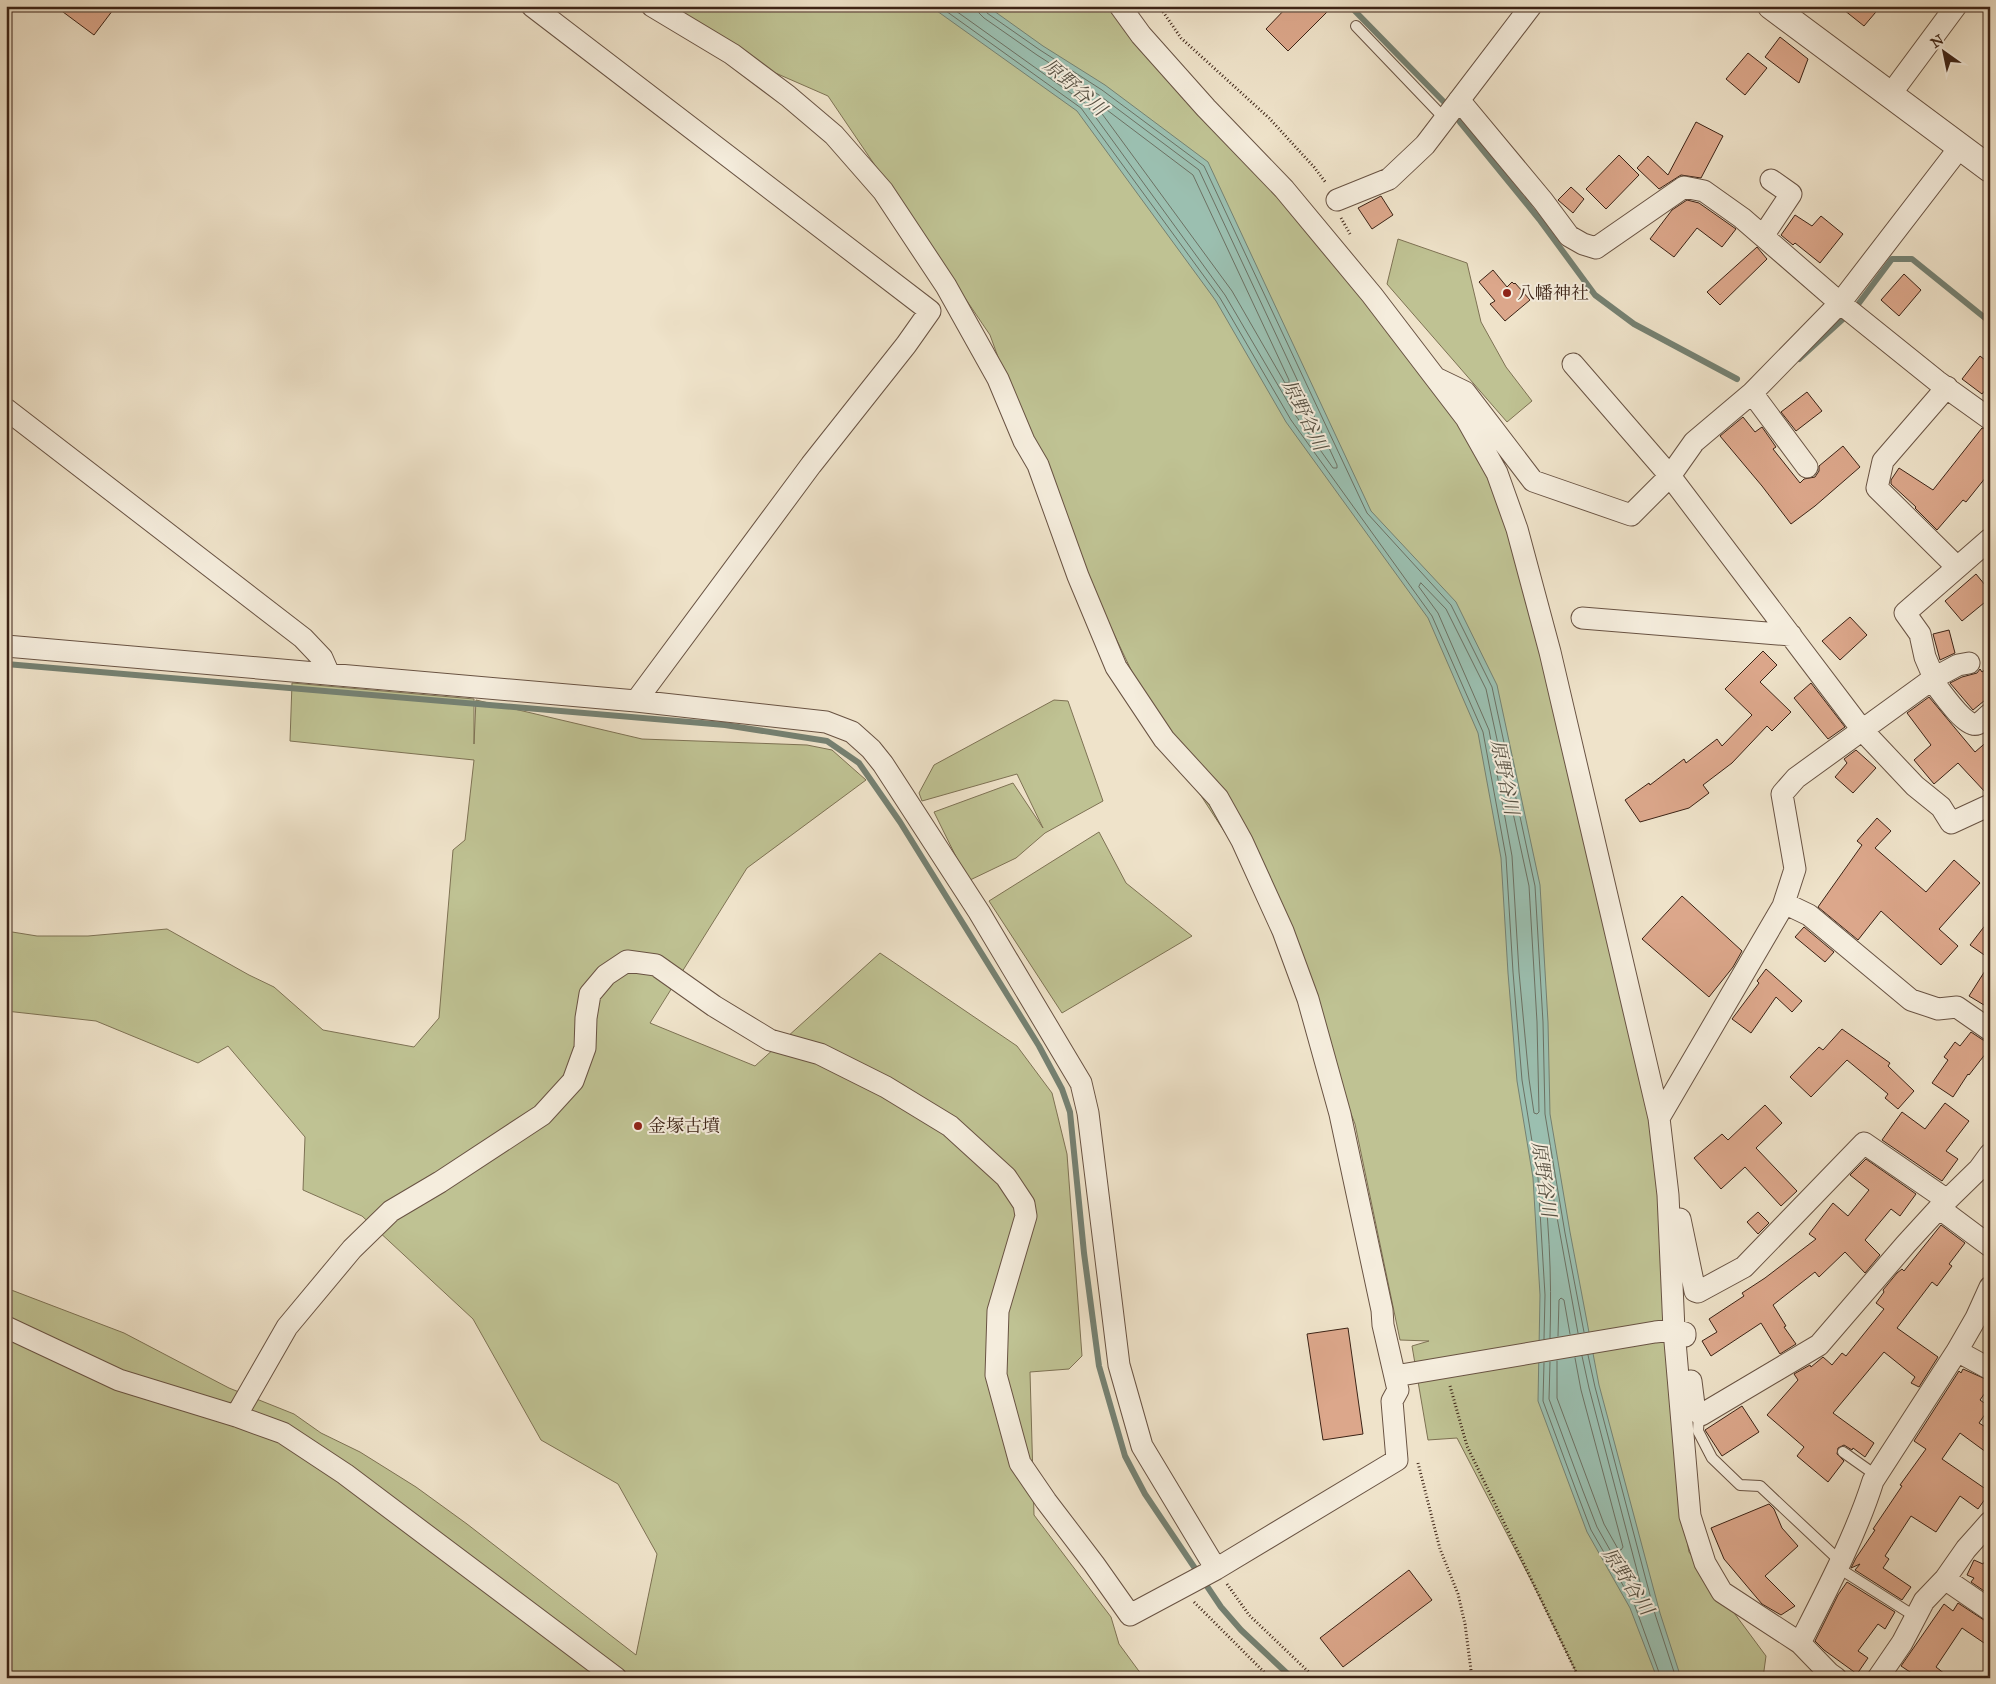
<svg xmlns="http://www.w3.org/2000/svg" width="1996" height="1684" viewBox="0 0 1996 1684" font-family="'IM FELL Great Primer','Noto Serif JP',serif">
	<rect width="100%" height="100%" fill="#efe3ca"/>
	<filter id="stains"><feTurbulence type="fractalNoise" baseFrequency=".004" numOctaves="4"/><feColorMatrix values="0 0 0 0 .2 0 0 0 0 .09 0 0 0 0 .02 0 0 0 .5 -.17"/></filter>
	<radialGradient id="worn" r=".72"><stop offset=".6" stop-color="#630" stop-opacity="0"/><stop offset="1" stop-color="#630" stop-opacity=".3"/></radialGradient>
	<path fill="#bfc293" stroke="#7e7254" d="M658,6H1106L1277,191L1487,455L1525,557L1659,1118L1683,1519L1689,1552L1766,1656L1763,1678H1579L1532,1582L1457,1438L1428,1440L1412,1346L1429,1341L1400,1340L1355,1124L1269,900L1164,739L1050,500L990,335L828,96L732,54Z
		M1398,239L1467,263L1481,322L1506,367L1532,401L1507,422L1387,284Z
		M292,683L474,699V744L476,700L642,739L807,745L832,750L866,780L747,868L650,1023L755,1066L880,953L1017,1046L1052,1093L1067,1154L1082,1356L1069,1369L1030,1372L1034,1515L1111,1617L1119,1644L1144,1678H6V1288L124,1333L229,1388L294,1414L321,1433L360,1452L416,1487L467,1524L636,1655L657,1554L618,1484L541,1440L473,1319L362,1216L303,1190L305,1137L228,1046L198,1063L96,1021L6,1011V931L37,936H88L167,929L249,975L274,987L323,1030L414,1047L439,1018L453,850L465,840L474,760L290,741Z
		M1054,700L1068,701L1103,801L1045,833L1016,858L968,881L934,812L1013,783L1043,828L1017,774L922,801L919,793L934,765Z
		M1099,832L1126,883L1192,936L1062,1013L989,901Z"/>
	<path fill="#9bbfb0" stroke="#758172" d="M930,6H987L1043,46L1105,85L1208,162L1371,511L1456,602L1497,685L1540,885L1548,1022L1550,1114L1570,1232L1599,1385L1660,1613L1681,1678H1657L1630,1608L1587,1532L1538,1401L1540,1295L1533,1178L1517,1081L1508,973L1501,858L1478,733L1428,618L1286,422L1216,301L1077,111Z"/>
	<g fill="none" stroke-linecap="round" stroke-linejoin="round">
		<path stroke="#6c7163" stroke-width="1" d="M939,6L1081,108L1220,298L1291,420L1432,616L1483,732L1506,857L1513,972L1522,1080L1538,1178L1545,1295L1544,1339
			M949,6L1086,104L1225,295L1296,416L1333,468H1337V465L1199,170L1099,95L1037,55L984,18L979,13L978,6
			M985,6L987,13L1040,50L1102,90L1204,166L1367,513L1451,605L1492,687L1535,886L1543,1022L1545,1114L1565,1233L1584,1332
			M1100,107H1103L1193,175L1289,380V383H1285L1232,291L1100,111Z
			M1421,583L1446,609L1486,689L1529,886L1537,1022L1539,1112L1537,1114L1534,1113L1529,1079L1519,972L1512,856L1489,730L1438,613L1419,587Z
			M1558,1336L1559,1300L1561,1298L1564,1300L1570,1334
			M1550,1338C1552,1276 1549,1213 1540,1151L1542,1149L1545,1151L1578,1333
			M1588,1355L1595,1387L1655,1614L1676,1678
			M1557,1361V1398L1604,1524L1618,1549L1621,1550L1623,1547L1581,1390L1575,1358
			M1550,1362L1549,1399L1583,1491L1597,1527L1640,1603L1643,1604L1645,1601L1589,1388L1582,1356
			M1544,1363L1543,1401L1577,1493L1591,1530L1635,1606L1661,1678"/>
		<path stroke="#758172" stroke-width="6" d="M1350,6L1444,102
			M1460,122L1539,219L1595,295L1634,324L1737,379
			M1859,303L1892,259H1912L1990,322
			M1799,359L1844,318
			M6,664L725,725L827,741L859,763L900,822L1039,1046L1062,1089L1070,1112L1084,1253L1099,1366L1125,1456L1145,1494L1221,1607L1241,1630L1292,1678"/>
	</g>
	<path fill="#dca78b" stroke="#3c2316" d="M55,6H116L94,35Z
		M1288,6H1333L1288,51L1266,29Z
		M1839,6H1881L1864,26Z
		M1780,37L1808,59L1799,83L1765,57Z
		M1748,53L1767,68L1745,95L1726,79Z
		M1696,122L1723,136L1701,178L1681,175L1659,189L1637,168L1648,156L1668,175Z
		M1619,155L1639,175L1606,209L1586,189Z
		M1571,187L1584,199L1573,213L1558,200Z
		M1381,196L1393,215L1372,229L1358,208Z
		M1687,200L1699,203L1736,229L1722,247L1697,228L1674,257L1650,239L1672,210Z
		M1795,215L1812,226L1821,216L1843,234L1820,263L1795,243L1793,245L1781,235Z
		M1757,247L1767,259L1720,305L1707,292Z
		M1493,270L1507,287L1512,282L1514,284L1515,283L1530,300L1505,321L1490,304L1495,301L1479,282Z
		M1904,274L1921,290L1899,316L1881,300Z
		M1980,356L1990,364V384L1982,394L1962,379Z
		M1807,392L1822,411L1796,431L1781,412Z
		M1743,417L1755,432L1762,427L1776,447L1773,449L1800,483L1804,479L1815,477L1819,471V466L1843,446L1860,467L1815,506L1791,524L1762,486L1720,436Z
		M1982,428L1990,431V472L1966,502L1963,500L1937,530L1915,508L1916,507L1891,484V480L1899,468L1933,490Z
		M1976,574L1990,591V598L1962,621L1945,601Z
		M1850,617L1867,635L1840,660L1822,641Z
		M1949,630L1955,653L1940,660L1933,634Z
		M1763,651L1777,665L1760,682L1791,712L1772,731L1767,726L1732,763L1703,785L1709,793L1689,808L1640,822L1625,800L1649,783L1650,785L1684,759L1686,763L1717,739L1722,746L1752,715L1725,689Z
		M1990,666V696L1973,710L1950,683L1962,677L1977,673L1980,669L1982,672Z
		M1811,683L1845,727L1828,739L1794,698Z
		M1929,697L1975,752L1990,739V793H1986L1958,763L1934,784L1914,760L1931,745L1907,713Z
		M1856,750L1876,768L1853,793L1835,777L1847,763L1844,759Z
		M1877,818L1891,831L1875,848L1926,892L1954,860L1980,883L1939,929L1958,946L1941,965L1881,911L1858,940L1818,907L1862,845L1857,841Z
		M1682,896L1742,951L1733,967L1709,997L1642,939Z
		M1990,919V959L1970,945Z
		M1804,927L1834,952L1825,962L1795,937Z
		M1990,963V1015L1986,1012L1989,1008L1969,996Z
		M1766,969L1802,1001L1792,1012L1776,997L1751,1033L1732,1019L1759,983L1757,981Z
		M1842,1029L1890,1063L1888,1066L1914,1091L1898,1109L1885,1098L1888,1094L1847,1060L1811,1097L1790,1077L1819,1047L1823,1050Z
		M1971,1032L1983,1040L1990,1042V1048L1969,1075L1968,1074L1953,1097L1932,1083L1948,1060L1944,1057L1955,1042L1960,1046Z
		M1945,1103L1969,1121L1946,1151L1958,1159L1942,1181L1882,1140L1902,1112L1925,1129Z
		M1765,1105L1782,1123L1756,1148L1797,1191L1781,1206L1745,1167L1721,1189L1694,1158L1722,1134L1728,1140Z
		M1866,1159L1916,1194L1900,1216L1891,1209L1865,1240L1880,1255L1865,1273L1845,1252L1819,1277L1815,1272L1773,1305L1786,1326L1784,1327L1796,1344L1780,1354L1761,1323L1711,1356L1702,1341L1717,1332L1709,1319L1744,1296L1742,1293L1765,1278L1816,1239L1809,1234L1833,1203L1848,1216L1869,1190L1850,1175Z
		M1758,1212L1769,1223L1758,1234L1747,1222Z
		M1941,1225L1965,1243L1949,1264L1952,1266L1937,1286L1932,1282L1897,1328L1938,1357L1919,1387L1911,1383L1915,1377L1884,1352L1833,1413L1874,1443L1865,1457L1853,1448L1852,1450L1844,1445L1838,1448L1837,1454L1844,1461L1828,1482L1797,1456L1804,1447L1767,1415L1798,1380L1794,1374L1810,1365L1811,1367L1823,1357L1832,1365L1842,1353L1846,1356L1884,1309L1876,1303L1884,1292L1883,1290L1897,1273L1902,1269L1904,1271Z
		M1348,1328L1363,1434L1323,1440L1307,1334Z
		M1963,1369L1990,1381V1386L1980,1400L1990,1407L1979,1423L1990,1430V1455L1960,1433L1942,1459L1990,1492L1978,1509L1960,1496L1936,1532L1911,1516L1885,1556L1889,1559L1883,1568L1911,1587L1902,1600L1855,1570L1860,1564L1851,1568L1856,1558L1875,1530L1873,1529L1902,1486L1900,1485L1926,1449L1914,1441L1959,1371L1961,1373Z
		M1742,1406L1759,1432L1722,1456L1705,1430Z
		M1769,1504L1774,1509L1782,1528L1798,1546L1765,1576L1795,1606L1781,1615L1762,1604L1724,1559L1711,1528Z
		M1990,1553V1595L1971,1582L1974,1578L1967,1575L1974,1560L1983,1564Z
		M1409,1570L1432,1600L1343,1667L1320,1638Z
		M1847,1582L1895,1612L1885,1629L1878,1624L1858,1651L1868,1658L1857,1674L1824,1650L1815,1641L1838,1595Z
		M1958,1603L1990,1624V1647L1962,1628L1936,1667L1950,1678H1919L1901,1666L1944,1604L1953,1611Z"/>
	<g fill="none" stroke-linecap="round" stroke-linejoin="round">
		<g stroke="#695343" stroke-width="12">
			<path id="service" d="M1356,26L1445,119
				M1699,1413L1698,1431L1712,1458L1740,1485L1760,1486L1840,1561
				M1843,1452L1877,1476
				M1837,1567L1916,1617"/>
		</g>
		<g stroke="#695343" stroke-width="23">
			<path id="minor" d="M532,6L930,311L906,345L811,465L636,701
				M1120,6L1141,35L1206,108L1284,189L1372,295L1466,418L1497,473L1517,529L1550,652L1659,1118L1668,1195L1674,1330L1690,1516L1705,1563L1722,1592L1800,1643L1829,1673L1836,1678
				M1890,95L1956,6
				M1459,100L1543,201L1569,236L1583,244L1596,248L1684,187L1704,191L1742,218L1840,303L1937,381L1990,419
				M1337,200L1389,179L1425,145L1531,6
				M1763,236L1791,194L1771,180
				M1573,364L1670,476L1863,731L1915,786L1941,807L1951,823L1990,805
				M1438,379L1465,392L1533,481L1631,515L1670,476L1694,442L1752,393L1840,303L1960,147
				M1947,387L1883,461L1877,488L1957,567
				M1752,393L1807,467
				M6,409L303,638L322,658L329,674
				M1582,618L1791,635
				M6,646L636,701L826,722L852,732L871,749L883,764L979,912L1081,1083L1088,1113L1119,1365L1142,1446L1216,1569
				M1934,678L1958,665L1969,663
				M1932,680C1939,689 1966,729 1977,724C1981,723 1986,717 1990,714
				M1784,903L1809,915L1911,1000L1938,1009L1957,1007L1990,1030
				M1659,1118L1783,906L1795,869L1782,794L1796,778L1934,678L1925,657L1920,634L1905,613L1990,539
				M1939,1208L1990,1246
				M1680,1219L1695,1291L1698,1292L1744,1267L1864,1143L1947,1200
				M6,1327L119,1380L236,1416L283,1433L345,1474L616,1678
				M1957,1351L1990,1369
				M1395,1376L1655,1332L1674,1330L1685,1333V1336
				M1691,1381L1694,1405L1701,1415L1819,1345L1906,1244L1939,1208L1979,1169L1990,1154
				M236,1416L287,1327L352,1249L391,1211L440,1182L542,1115L573,1081L585,1048L586,1018L590,994L606,975L627,961L656,965L714,1006L770,1040L820,1054L886,1087L950,1126L1006,1177L1024,1204L1026,1216L998,1311L996,1375L1020,1463L1046,1501L1094,1564L1130,1615L1216,1569L1397,1460L1392,1401L1398,1390L1383,1325L1382,1310L1340,1114L1308,999L1283,931L1242,841L1218,798L1164,739L1116,667L1078,576L1038,465L1024,441L998,379L946,286L883,191L834,135L788,96L732,54L652,6
				M1945,1579L1990,1610
				M1800,1643C1826,1592 1856,1535 1873,1481L1957,1351L1976,1318L1990,1287
				M1878,1678L1902,1643L1924,1601L1945,1579L1966,1549L1990,1522"/>
		</g>
		<g stroke="#695343" stroke-width="28">
			<path id="tertiary" d="M1771,6L1990,169"/>
		</g>
		<path stroke="#3c2316" stroke-width="3" stroke-dasharray="1 2.5" stroke-linecap="butt" d="M1159,6L1181,38L1269,118L1314,167L1326,183
			M1341,218L1350,234
			M1450,1386L1467,1446L1579,1678
			M1418,1463L1440,1549L1458,1594L1465,1624L1472,1678
			M1227,1584L1249,1615L1315,1678
			M1194,1602L1270,1678"/>
		<use href="#service" stroke="#f5eddd" stroke-width="10"/>
		<use href="#minor" stroke="#f5eddd" stroke-width="21"/>
		<use href="#tertiary" stroke="#f5eddd" stroke-width="26"/>
	</g>
	<g fill="#8f2418" stroke="#f5eddd" stroke-width="2">
		<circle cx="1507" cy="293" r="5"/>
		<circle cx="638" cy="1126" r="5"/>
	</g>
	<g text-anchor="middle" dominant-baseline="central" stroke-width="4" stroke-linejoin="round" paint-order="stroke">
		<g font-size="18" fill="#3c2316" stroke="#f5eddd" text-anchor="start">
			<text x="1517" y="293">八幡神社</text>
			<text x="648" y="1126">金塚古墳</text>
		</g>
		<g font-size="19" font-style="italic" fill="#585244" stroke="#f5eddd">
			<text transform="translate(1075 87) rotate(41)">原野谷川</text>
			<text transform="translate(1305 415) rotate(64)">原野谷川</text>
			<text transform="translate(1505 777) rotate(79)">原野谷川</text>
			<text transform="translate(1544 1179) rotate(82)">原野谷川</text>
			<text transform="translate(1628 1581) rotate(57)">原野谷川</text>
		</g>
	</g>
	<rect width="1996" height="1684" fill="none" stroke="#efe3ca" stroke-width="25"/>
	<rect x="8" y="8" width="1981" height="1669" fill="none" stroke="#3c2316" stroke-width="2.5"/>
	<rect x="12" y="12" width="1971" height="1659" fill="none" stroke="#3c2316"/>
	<g transform="translate(1944 52) rotate(327)" stroke="#f5eddd" stroke-width="4" paint-order="stroke">
	<path d="M0-4L9 19L0 12L-9 19Z" fill="#3c2316"/>
	<text y="-8" font-size="14" font-weight="bold" text-anchor="middle" fill="#3c2316">N</text>
	</g>
	<rect width="100%" height="100%" filter="url(#stains)"/>
	<rect width="100%" height="100%" fill="url(#worn)"/>
</svg>
